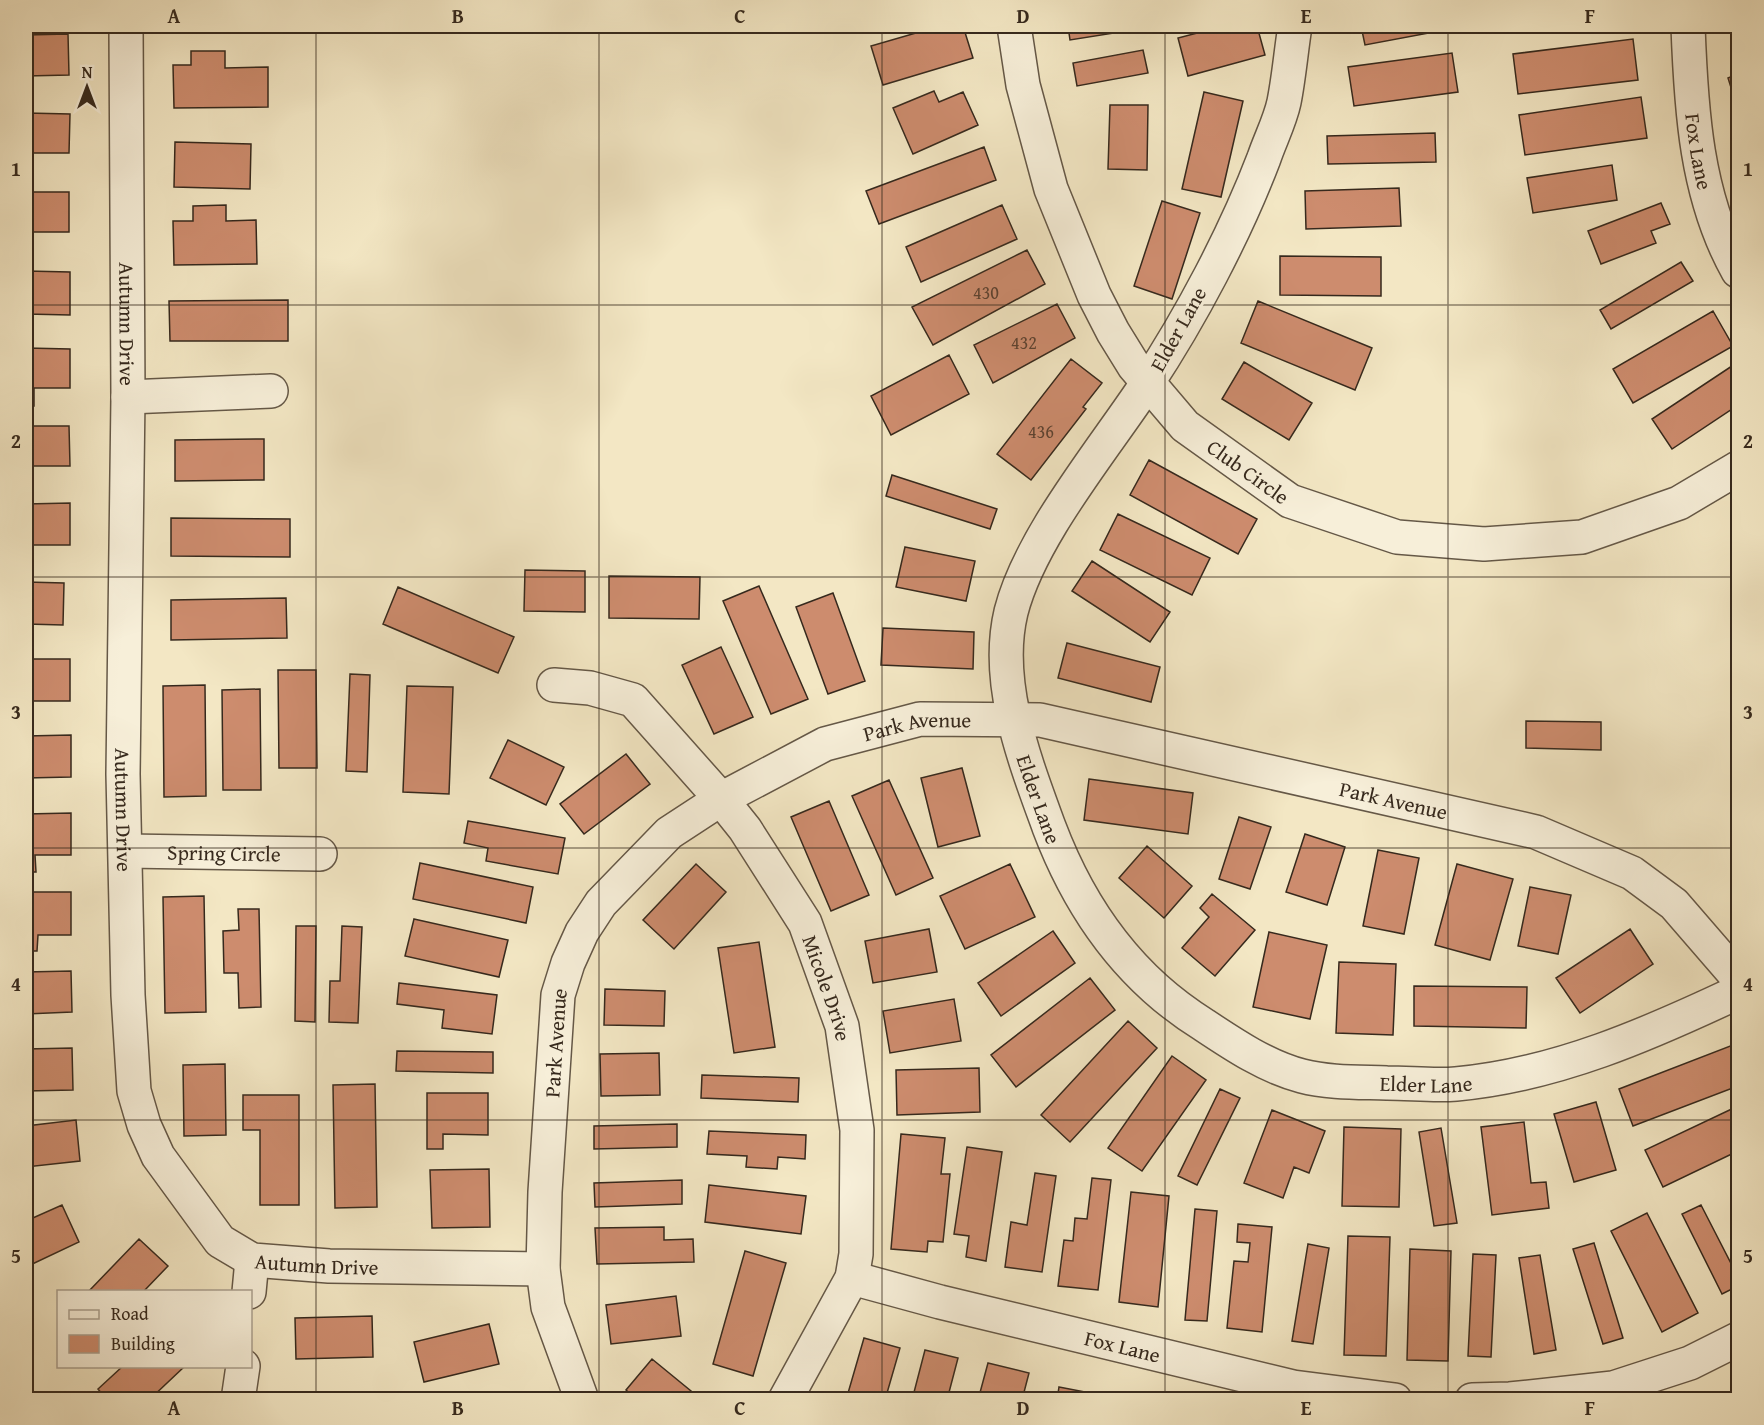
<svg xmlns="http://www.w3.org/2000/svg" width="1764" height="1425" viewBox="0 0 1764 1425" font-family="'Gentium Book Plus',serif">
	<rect width="100%" height="100%" fill="#f3e7c4"/>
	<filter id="stains"><feTurbulence type="fractalNoise" baseFrequency=".00333" numOctaves="4"/><feColorMatrix values="0 0 0 0 .2 0 0 0 0 .09 0 0 0 0 .02 0 0 0 .5 -.17"/></filter>
	<radialGradient id="worn" r=".72"><stop offset=".6" stop-color="#630" stop-opacity="0"/><stop offset="1" stop-color="#630" stop-opacity=".3"/></radialGradient>
	<path fill="#cd8c6e" stroke="#36291d" stroke-width="1.5" d="M173,26H256V31H173Z
		M940,26H963L973,58L883,85L871,46Z
		M1068,26H1158L1070,40Z
		M1224,26H1257L1265,55L1188,76L1178,38Z
		M1361,26H1466L1365,45Z
		M1733,26H1738V43Z
		M68,34L69,75L26,76V35Z
		M1633,39L1638,80L1518,94L1513,54Z
		M1143,50L1148,73L1077,86L1073,63Z
		M191,51H225V68L268,67V107L174,108L173,65H191Z
		M1452,53L1458,92L1354,106L1348,67Z
		M1738,74V110L1728,78Z
		M934,91L939,102L963,92L978,125L913,154L893,108Z
		M1204,92L1243,101L1221,197L1182,189Z
		M1641,97L1647,138L1525,155L1519,115Z
		M1110,105H1148L1147,170L1108,169Z
		M26,113L70,114L69,153H30L29,173L26,172Z
		M1435,133L1436,162L1328,164L1327,136Z
		M175,142L251,144L250,189L174,187Z
		M984,147L996,180L879,224L866,191Z
		M1612,165L1617,200L1533,213L1527,178Z
		M1399,188L1401,226L1306,229L1305,191Z
		M26,192H69V232H26Z
		M1162,201L1200,213L1172,299L1134,286Z
		M1661,203L1670,224L1651,231L1656,243L1601,264L1588,231Z
		M226,205V221L256,220L257,264L174,265L173,221H193V206Z
		M1002,205L1017,239L921,282L906,247Z
		M1027,250L1045,284L933,345L912,307Z
		M1280,256L1381,257V296L1280,295Z
		M1681,262L1693,281L1611,329L1600,310Z
		M26,271L70,272V315L26,314Z
		M288,300V341H170L169,301Z
		M1258,301L1372,348L1355,390L1241,343Z
		M1057,304L1075,338L993,383L974,345Z
		M1713,311L1733,346L1633,403L1613,369Z
		M26,348L70,349V388H34V406H26Z
		M949,355L969,394L891,435L871,396Z
		M1071,359L1102,383L1083,407L1086,409L1031,480L997,454Z
		M1244,362L1312,403L1289,440L1222,399Z
		M1738,362V405L1672,449L1652,419Z
		M26,426H69L70,466H26Z
		M264,439V480L175,481V440Z
		M1149,460L1257,519L1238,554L1130,495Z
		M892,475L997,509L990,529L886,496Z
		M70,503V545H31V563H26V504Z
		M1118,514L1210,558L1192,595L1100,550Z
		M171,518L290,519V557L171,556Z
		M1738,538V550L1733,543Z
		M905,547L975,561L966,601L896,587Z
		M1092,561L1170,612L1150,642L1072,591Z
		M525,570L585,571V612L524,611Z
		M609,576L700,577L699,619L609,618Z
		M26,582L64,583L63,625L26,624Z
		M759,586L808,699L771,714L723,601Z
		M398,587L514,637L498,673L383,624Z
		M833,593L865,681L828,694L796,607Z
		M286,598L287,638L171,640V600Z
		M883,628L974,632L973,669L881,665Z
		M1067,643L1160,667L1151,702L1058,678Z
		M721,647L753,717L714,734L682,665Z
		M26,659H70V701H26Z
		M278,670H316L317,768H279Z
		M350,674L370,675L367,772L346,771Z
		M205,685L206,796L164,797L163,686Z
		M407,686L453,687L449,794L403,792Z
		M260,689L261,790H223L222,690Z
		M1526,721L1601,722V750L1526,748Z
		M71,735V777L26,778V736Z
		M508,740L564,767L546,805L490,778Z
		M626,754L650,784L584,834L560,804Z
		M962,768L980,836L938,847L921,778Z
		M1089,779L1193,793L1188,834L1084,820Z
		M889,780L933,878L896,895L852,796Z
		M829,801L869,895L831,911L791,817Z
		M71,813V855H35L36,872H26V814Z
		M1239,817L1271,827L1250,889L1219,879Z
		M468,821L565,838L558,874L486,861L488,848L464,843Z
		M1305,834L1345,847L1327,905L1286,892Z
		M1147,846L1192,886L1164,918L1119,878Z
		M1378,850L1419,858L1404,934L1363,926Z
		M420,863L533,887L526,923L413,899Z
		M696,864L726,892L674,949L643,920Z
		M1010,864L1035,917L965,949L940,896Z
		M1457,864L1513,879L1490,960L1435,945Z
		M1530,887L1571,895L1558,954L1518,946Z
		M26,892H71V935H38L37,951H26Z
		M1212,894L1255,930L1215,976L1182,948L1209,917L1200,908Z
		M204,896L206,1012L165,1013L163,897Z
		M238,909H259L261,1007L239,1008L238,973H224L223,931L239,930Z
		M414,919L508,940L499,977L405,956Z
		M296,926H316L315,1022L295,1021Z
		M342,926L362,927L358,1023L329,1022L330,981H340Z
		M929,929L937,972L873,983L865,941Z
		M1630,929L1653,964L1580,1013L1556,978Z
		M1053,931L1075,963L1001,1016L978,983Z
		M1269,932L1327,945L1310,1019L1253,1007Z
		M759,942L775,1047L734,1053L718,948Z
		M1339,962L1396,964L1393,1035L1336,1033Z
		M71,971L72,1012L26,1014V972Z
		M1090,978L1115,1010L1016,1087L991,1055Z
		M399,983L497,995L492,1034L442,1028L444,1010L397,1004Z
		M1414,986L1527,987L1526,1028L1414,1026Z
		M605,989L665,991L664,1026L604,1025Z
		M954,999L961,1041L890,1053L883,1011Z
		M1128,1021L1157,1048L1070,1142L1041,1115Z
		M1738,1043V1086L1633,1126L1619,1089Z
		M72,1048L73,1090L26,1091V1049Z
		M397,1051L493,1052V1073L396,1071Z
		M659,1053L660,1095L601,1096L600,1054Z
		M1172,1056L1206,1080L1142,1171L1108,1148Z
		M225,1064L226,1135L184,1136L183,1065Z
		M979,1068L980,1112L897,1115L896,1070Z
		M702,1075L799,1078L798,1102L701,1098Z
		M375,1084L377,1207L335,1208L333,1085Z
		M1220,1089L1240,1098L1197,1185L1178,1176Z
		M427,1093H488V1135L443,1134V1149H427Z
		M243,1095H299V1205H260V1130H243Z
		M1596,1102L1616,1170L1574,1182L1554,1114Z
		M1738,1106V1151L1663,1187L1645,1150Z
		M1272,1110L1325,1131L1309,1173L1294,1167L1283,1198L1244,1183Z
		M76,1120L80,1161L26,1167V1126Z
		M1524,1122L1531,1183L1546,1182L1549,1208L1492,1215L1481,1127Z
		M677,1124V1147L594,1149V1126Z
		M1344,1127L1401,1129L1399,1207L1342,1206Z
		M1441,1128L1457,1223L1434,1226L1419,1132Z
		M709,1131L806,1135L805,1159L778,1157L777,1169L746,1167L747,1156L707,1154Z
		M901,1134L945,1138L941,1174H950L943,1242L928,1241L927,1252L891,1249Z
		M967,1147L1002,1152L986,1261L966,1257L969,1236L954,1234Z
		M489,1169L490,1227L432,1228L430,1170Z
		M1738,1170V1185L1733,1172Z
		M1035,1173L1056,1176L1042,1272L1005,1267L1011,1222L1027,1225Z
		M1092,1178L1111,1180L1098,1290L1058,1286L1064,1240L1073,1241L1075,1218L1087,1219Z
		M682,1180V1204L595,1207L594,1183Z
		M709,1185L806,1196L801,1234L705,1222Z
		M1131,1192L1169,1196L1158,1307L1119,1302Z
		M62,1205L79,1242L26,1267V1221Z
		M1701,1205L1738,1277V1286L1722,1294L1682,1214Z
		M1195,1209L1217,1211L1207,1321L1185,1320Z
		M1647,1213L1698,1313L1662,1332L1611,1231Z
		M1238,1224L1272,1227L1262,1332L1227,1328L1234,1261L1248,1262L1250,1243L1237,1242Z
		M664,1227V1240L693,1239L694,1262L597,1264L595,1228Z
		M1348,1236L1390,1237L1386,1356L1344,1355Z
		M139,1239L168,1266L143,1292H88Z
		M1594,1243L1623,1338L1603,1344L1573,1249Z
		M1308,1244L1329,1248L1313,1344L1292,1341Z
		M1410,1249L1451,1251L1448,1361L1407,1360Z
		M745,1251L786,1263L753,1376L713,1364Z
		M1473,1254L1496,1255L1491,1357L1468,1356Z
		M1540,1255L1556,1350L1534,1354L1519,1258Z
		M676,1296L681,1336L611,1344L606,1305Z
		M372,1316L373,1357L296,1359L295,1318Z
		M489,1324L499,1364L424,1382L414,1342Z
		M864,1338L900,1348L885,1400H846Z
		M925,1350L958,1358L947,1400H912Z
		M652,1359L702,1400H637L626,1390Z
		M988,1363L1029,1373L1022,1400H978Z
		M123,1366H185L149,1400H107L98,1389Z
		M1059,1387L1101,1395L1100,1400H1057Z
		M378,1394V1400H296V1396Z
		M513,1394L516,1400H503Z"/>
	<g fill="none" stroke-linecap="round" stroke-linejoin="round">
		<g stroke="#655847" stroke-width="36">
			<g id="minor">
				<path id="s1" d="M126,26L128,397L123,774L128,995L134,1091L144,1125L158,1156L220,1241L252,1260L329,1266L543,1269"/>
				<path id="s2" d="M1014,26L1023,85L1051,189L1094,295L1113,332L1134,366L1185,426L1290,501L1397,537L1484,544L1582,537L1679,503L1738,468"/>
				<path id="s3" d="M1295,26C1291,51 1289,77 1284,102C1280,121 1270,140 1264,158C1235,234 1191,317 1146,385C1103,450 1030,537 1011,612C994,683 1025,761 1049,827C1080,909 1130,979 1204,1025C1234,1045 1267,1067 1302,1076C1329,1083 1360,1082 1387,1083C1410,1083 1434,1086 1456,1084C1556,1075 1649,1034 1738,992"/>
				<path id="s4" d="M1688,26C1691,109 1696,197 1738,271"/>
				<path d="M128,397L271,391"/>
				<path id="s5" d="M554,685L590,688L633,700L721,799L745,829L805,923L842,1026L857,1130L856,1254L852,1278L785,1400"/>
				<path id="s6" d="M126,851L320,854"/>
				<path id="s7" d="M852,1278L940,1302L1293,1387L1395,1400"/>
				<path d="M249,1292L252,1260"/>
				<path d="M238,1400L243,1366"/>
				<path id="s8" d="M582,1400L548,1307L543,1269L545,1192L558,995L568,963L582,932L601,903L669,833L721,799L825,744L920,719L1040,720L1536,832L1632,873L1674,904L1738,978"/>
				<path d="M1472,1400L1510,1399L1613,1388L1690,1363L1738,1339"/>
			</g>
		</g>
		<use href="#minor" stroke="#f7efd9" stroke-width="33"/>
	</g>
	<path fill="none" stroke="#36291d" stroke-width="1.5" stroke-opacity="0.55" d="M316,26V1400M599,26V1400M882,26V1400M1165,26V1400M1448,26V1400M26,305H1738M26,577H1738M26,848H1738M26,1120H1738"/>
	<g text-anchor="middle" dominant-baseline="central" stroke-width="6" stroke-linejoin="round" paint-order="stroke">
		<g font-size="18" fill="#5c4231">
			<text x="986" y="292">430</text>
			<text x="1024" y="342">432</text>
			<text x="1041" y="431">436</text>
		</g>
		<g font-size="21" fill="#36291d" stroke="#f7efd9">
			<text stroke="none"><textPath href="#s4" startOffset="126">Fox Lane</textPath></text>
			<text stroke="none"><textPath href="#s1" startOffset="298">Autumn Drive</textPath></text>
			<text transform="translate(1178 329) rotate(-61)">Elder Lane</text>
			<text stroke="none"><textPath href="#s2" startOffset="520">Club Circle</textPath></text>
			<text stroke="none"><textPath href="#s8" startOffset="886">Park Avenue</textPath></text>
			<text stroke="none"><textPath href="#s3" startOffset="850">Elder Lane</textPath></text>
			<text stroke="none"><textPath href="#s8" startOffset="1372">Park Avenue</textPath></text>
			<text stroke="none"><textPath href="#s1" startOffset="784">Autumn Drive</textPath></text>
			<text stroke="none"><textPath href="#s6" startOffset="98">Spring Circle</textPath></text>
			<text stroke="none"><textPath href="#s5" startOffset="432">Micole Drive</textPath></text>
			<text stroke="none"><textPath href="#s8" startOffset="364">Park Avenue</textPath></text>
			<text stroke="none"><textPath href="#s3" startOffset="1371">Elder Lane</textPath></text>
			<text stroke="none"><textPath href="#s1" startOffset="1342">Autumn Drive</textPath></text>
			<text stroke="none"><textPath href="#s7" startOffset="279">Fox Lane</textPath></text>
		</g>
	</g>
	<rect width="1764" height="1425" fill="none" stroke="#f3e7c4" stroke-width="66"/>
	<rect x="57" y="1290" width="195" height="78" fill="#f7efd9" stroke="#aaa08e" stroke-width="1.5"/>
	<rect x="69" y="1310" width="30" height="9" fill="#f7efd9" stroke="#aaa08e" stroke-width="1.5"/>
	<text x="111" y="1320" font-size="18" fill="#36291d">Road</text>
	<rect x="69" y="1335" width="30" height="18" fill="#cd8c6e" stroke="#aaa08e" stroke-width="1.5"/>
	<text x="111" y="1350" font-size="18" fill="#36291d">Building</text>
	<g transform="translate(87 87)" stroke="#f7efd9" stroke-width="4.5" paint-order="stroke">
	<path d="M0-4.5L10 22L0 15L-10 22Z" fill="#36291d"/>
	<text y="-9" font-size="16" font-weight="bold" text-anchor="middle" fill="#36291d">N</text>
	</g>
	<rect x="33" y="33" width="1698" height="1359" fill="none" stroke="#36291d" stroke-width="2"/>
	<g font-size="20" text-anchor="middle" font-weight="bold" fill="#36291d">
		<text x="174" y="23">A</text>
		<text x="458" y="23">B</text>
		<text x="740" y="23">C</text>
		<text x="1023" y="23">D</text>
		<text x="1306" y="23">E</text>
		<text x="1590" y="23">F</text>
		<text x="16" y="176">1</text>
		<text x="1748" y="176">1</text>
		<text x="16" y="448">2</text>
		<text x="1748" y="448">2</text>
		<text x="16" y="719">3</text>
		<text x="1748" y="719">3</text>
		<text x="16" y="991">4</text>
		<text x="1748" y="991">4</text>
		<text x="16" y="1263">5</text>
		<text x="1748" y="1263">5</text>
		<text x="174" y="1415">A</text>
		<text x="458" y="1415">B</text>
		<text x="740" y="1415">C</text>
		<text x="1023" y="1415">D</text>
		<text x="1306" y="1415">E</text>
		<text x="1590" y="1415">F</text>
	</g>
	<rect width="100%" height="100%" filter="url(#stains)"/>
	<rect width="100%" height="100%" fill="url(#worn)"/>
</svg>
